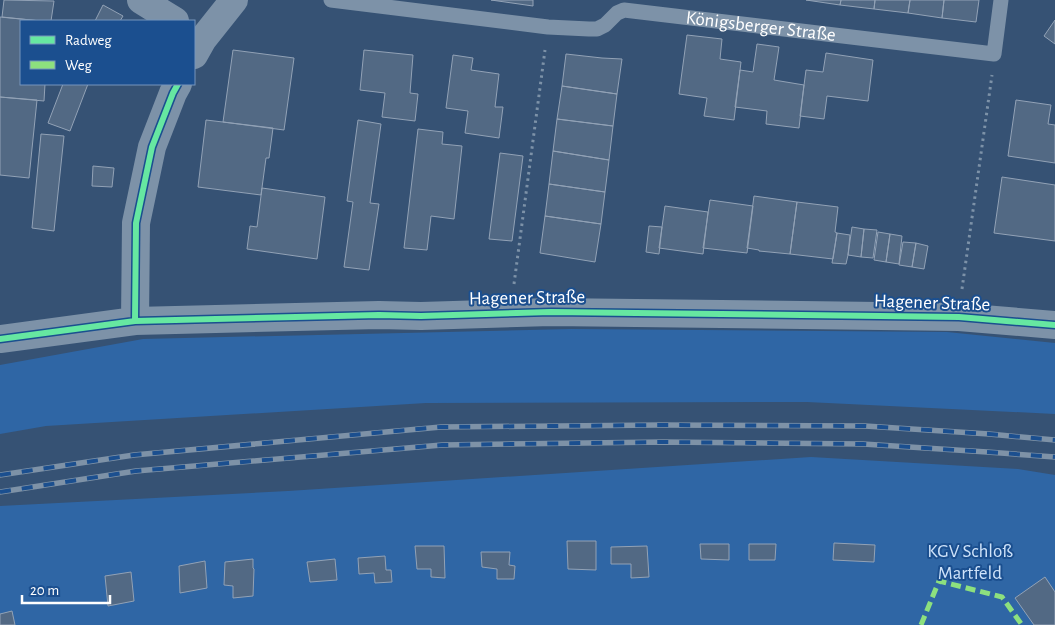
<svg xmlns="http://www.w3.org/2000/svg" width="1055" height="625" viewBox="0 0 1055 625" font-family="'Alegreya Sans',sans-serif">
	<rect width="100%" height="100%" fill="#365274"/>
	<path fill="#2f66a5" d="M571,329L947,332L1055,343V414L807,402L426,403L46,426L0,434V365L143,339Z
		M811,457L1018,469L1055,475V625H0V506L288,491Z"/>
	<path fill="#526984" stroke="#92a2b6" d="M4,0L54,1L51,21H41L2,17Z
		M491,0H533V6Z
		M806,0H841L840,5Z
		M841,0H875L874,9L840,5Z
		M875,0H910L908,13L874,9Z
		M910,0H944L942,18L908,13Z
		M944,0H979L976,22L942,18Z
		M103,5L123,16L120,21H95Z
		M0,17L41,21H21V84H45L44,101L0,97Z
		M1055,20V44L1044,36Z
		M687,35L722,39L720,59L741,62L734,120L704,116L707,98L679,94Z
		M757,44L779,47L774,80L804,85L799,128L766,124L767,111L735,107L740,70L753,72Z
		M233,50L294,58L284,130L223,122Z
		M364,50L413,55L410,93L418,94L415,121L382,117L385,93L360,90Z
		M826,53L873,60L868,101L827,96L824,119L800,116L806,70L823,72Z
		M566,54L602,58L622,59L617,94L562,86Z
		M453,55L473,58L471,70L499,74L495,107H503L499,138L465,133L468,111L446,108Z
		M63,84H88L70,131L48,123Z
		M562,86L617,94L613,126L557,119Z
		M0,97L37,100L29,178L0,175Z
		M1016,100L1051,105L1048,124L1055,125V163L1008,156Z
		M557,119L613,126L609,160L553,151Z
		M206,120L273,128L269,158H266L261,195L198,187Z
		M358,120L381,124L370,203L379,204L369,270L344,267L353,202L347,201Z
		M418,129L443,132L442,144L462,146L454,219L431,216L427,250L404,248Z
		M41,134L64,136L54,231L32,228Z
		M553,151L609,160L605,192L549,184Z
		M500,153L523,156L512,241L489,239Z
		M93,166L114,168L112,187L92,186Z
		M1002,177L1055,185V241L994,233Z
		M549,184L605,192L601,224L545,216Z
		M262,188L325,197L317,259L247,249L250,226L257,227Z
		M754,196L797,202L790,254L759,251V250L747,248Z
		M710,200L753,206L747,253L703,248Z
		M797,202L838,207L835,232L837,233L833,259L790,254Z
		M665,206L708,212L703,254L659,248Z
		M545,216L601,224L595,262L540,253Z
		M649,226L662,227L659,254L646,252Z
		M852,227L864,229L861,257L848,255Z
		M864,229L877,230L873,258L861,257Z
		M878,232L890,234L886,262L874,260Z
		M837,233L850,235L848,255L846,264L832,263Z
		M890,234L902,236L899,264L886,262Z
		M903,242L916,243L912,267L899,265Z
		M916,243L928,246L924,269L912,267Z
		M567,541H596V570L568,569Z
		M834,543L875,545L874,562L833,560Z
		M700,544H729V560L701,559Z
		M749,544H776L775,560H749Z
		M415,546H444L445,578L431,577V569H417Z
		M647,546L649,577L631,578V564H611V547Z
		M481,552H510L509,565L515,566L514,579H497V569L482,567Z
		M385,556L386,570H391L392,582L375,583L374,573L359,574L358,558Z
		M253,559V568L254,569L253,596L233,598V586L224,585L225,562Z
		M335,559L337,580L310,582L307,562Z
		M205,561L207,588L180,593L179,566Z
		M131,572L134,601L108,606L105,576Z
		M1045,577L1055,592V625H1034L1015,598Z
		M12,611L15,625H0V614Z"/>
	<g fill="none" stroke-linecap="round" stroke-linejoin="round">
		<path stroke="#7d92a8" stroke-width="3" stroke-dasharray="2.5 4" stroke-linecap="butt" d="M514,284L545,50
			M962,289L992,75"/>
		<path stroke="#7d92a8" stroke-width="15" id="s1" d="M331,0L548,27L589,29H597L605,25L617,13L624,10L994,54L1001,0"/>
		<path stroke="#7d92a8" stroke-width="28" d="M141,0L175,21
			M194,55L203,39L234,0
			M135,321L136,223L152,147L173,93L178,84
			M0,339L135,321L379,315L421,316L551,312L959,317L1055,325"/>
		<g stroke="#7e92a7" stroke-width="5.5">
			<path id="rail" d="M0,475L134,455L441,427L660,425L865,426L989,434L1055,440
				M0,492L136,471L442,445L663,442L863,444L987,452L1055,457"/>
		</g>
		<use href="#rail" stroke="#1b4f8f" stroke-width="4" stroke-dasharray="11" stroke-linecap="butt"/>
		<path stroke="#8de07e" stroke-width="5" stroke-dasharray="10 5" stroke-linecap="butt" d="M921,625L939,581L1002,597L1022,625"/>
		<g stroke="#1b4f8f" stroke-width="9">
			<path id="cycleway" d="M135,321L136,223L152,147L173,93L178,84
				M0,339L135,321L379,315L421,316L551,312L959,317L1055,325"/>
		</g>
		<use href="#cycleway" stroke="#66e7a1" stroke-width="6"/>
	</g>
	<g text-anchor="middle" dominant-baseline="central" stroke-width="4" stroke-linejoin="round" paint-order="stroke">
		<g font-size="19" fill="#fff" stroke="#1b4f8f">
			<text stroke="none"><textPath href="#s1" startOffset="439">Königsberger Straße</textPath></text>
			<text transform="translate(527 298) rotate(-1)">Hagener Straße</text>
			<text transform="translate(932 303) rotate(2)">Hagener Straße</text>
		</g>
		<g font-size="19" fill="#cfe3fa" stroke="#1b4f8f">
			<text x="970" y="551">KGV Schloß<tspan x="970" dy="22">Martfeld</tspan></text>
		</g>
	</g>
	<rect x="20" y="20" width="175" height="65" fill="#1b4f8f" stroke="#7695bc"/>
	<rect x="30" y="36" width="25" height="8" fill="#66e7a1" stroke="#7695bc"/>
	<text x="65" y="45" font-size="15" fill="#ffffff">Radweg</text>
	<rect x="30" y="61" width="25" height="8" fill="#8de07e" stroke="#7695bc"/>
	<text x="65" y="70" font-size="15" fill="#ffffff">Weg</text>
	<path d="M22 595v8h88v-8" fill="none" stroke="#ffffff" stroke-width="2.5"/>
	<text x="30" y="595" font-size="15" fill="#ffffff" stroke="#1b4f8f" stroke-width="4" paint-order="stroke">20 m</text>
</svg>
